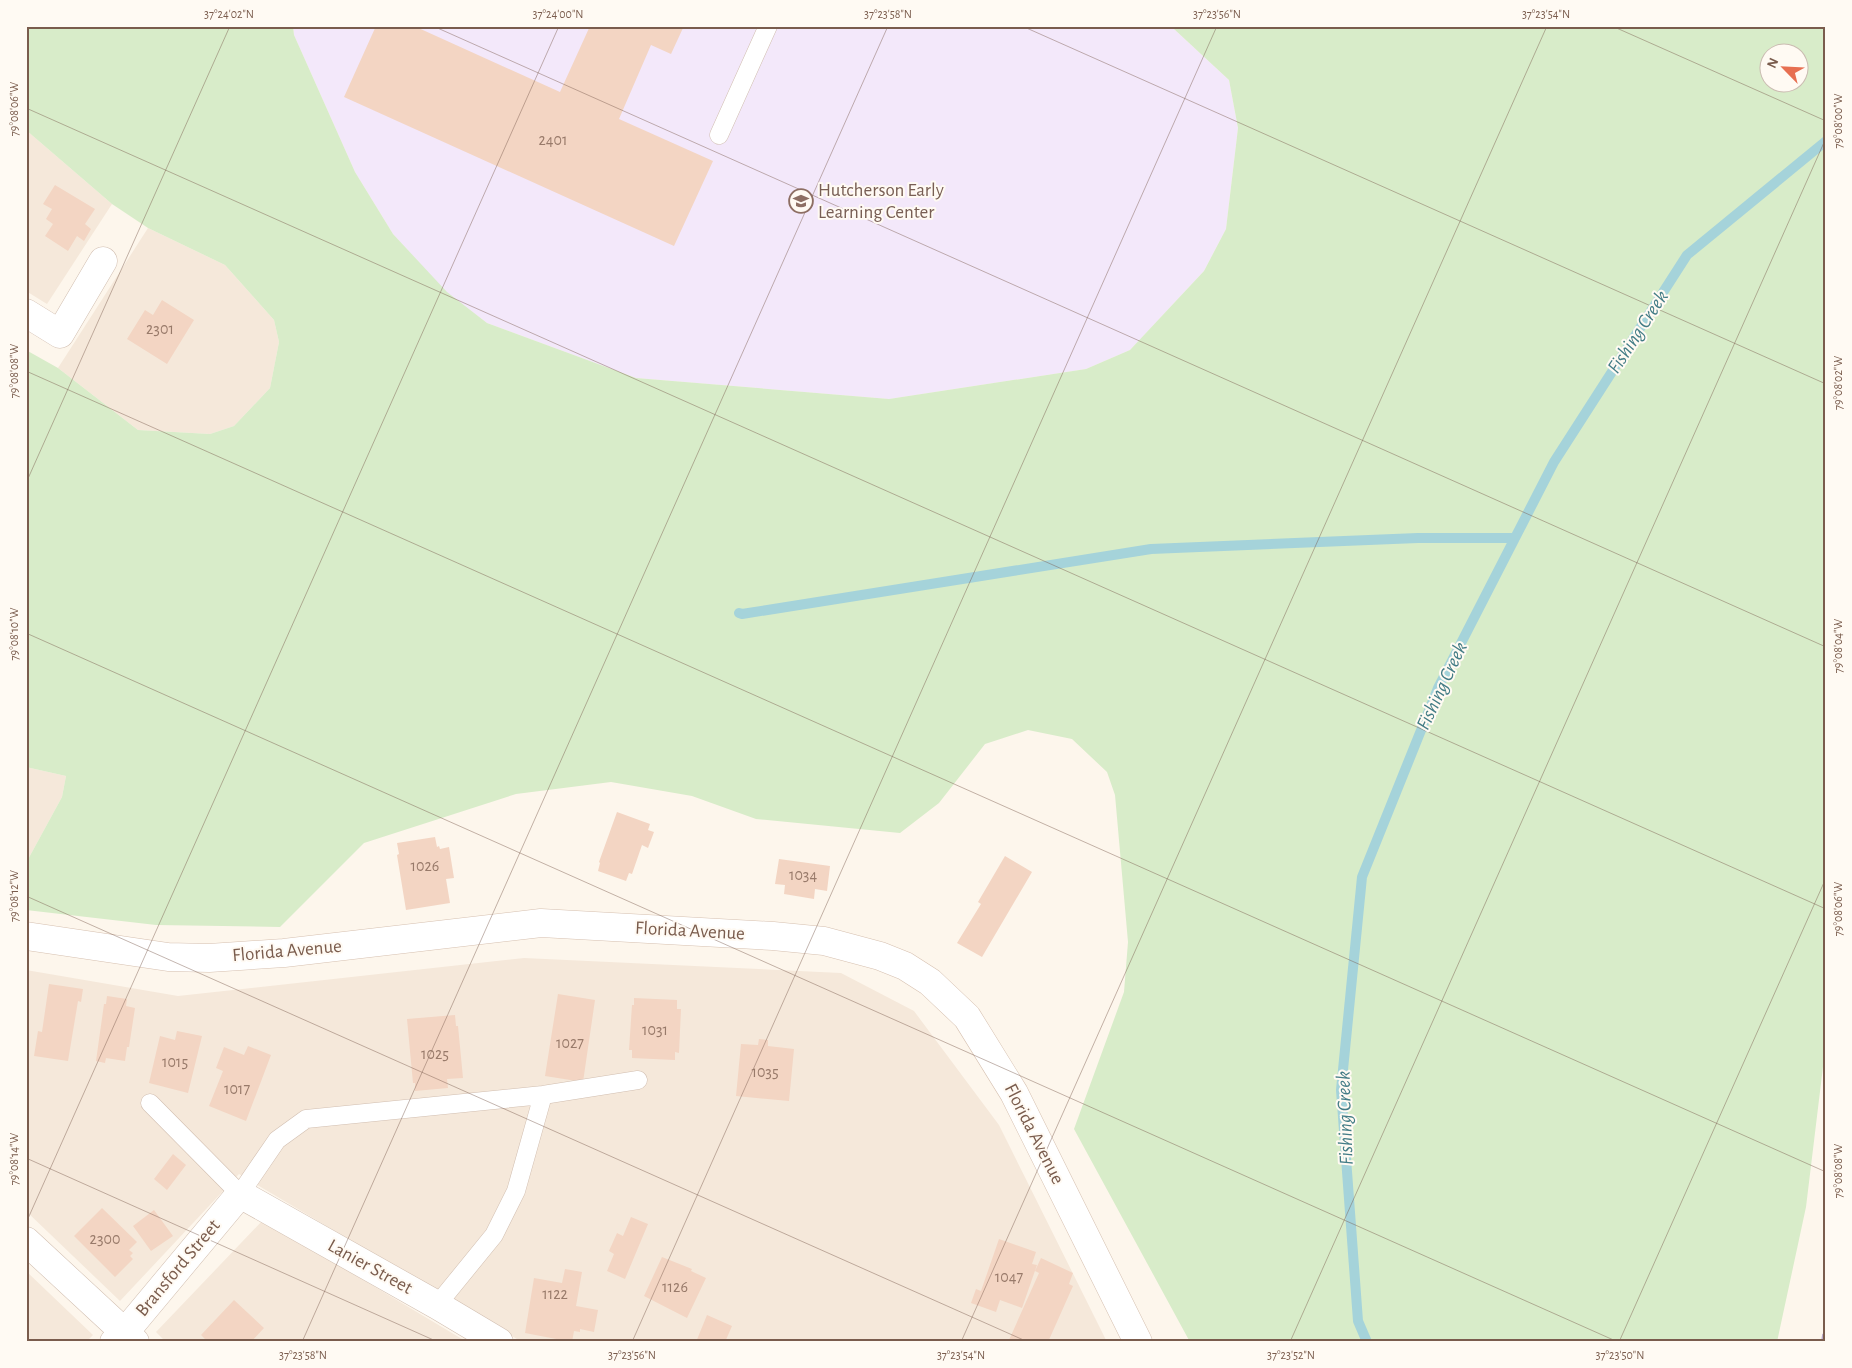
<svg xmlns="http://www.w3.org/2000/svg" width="1852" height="1368" viewBox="0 0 1852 1368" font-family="'Alegreya Sans',sans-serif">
	<rect width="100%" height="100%" fill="#fdf6ec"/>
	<path fill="#f5e8da" d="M26,130L112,204L47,304L26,291Z
		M148,228L225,265L274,320L279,342L270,388L234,426L210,434L138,430L58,368Z
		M26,767L66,776L62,797L26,863Z
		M524,958L841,973L914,1011L999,1125L1107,1342H522L239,1174L120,1301L26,1211V970L178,996Z
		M263,1220L467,1342H166L156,1332Z
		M26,1271L93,1335L86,1342H26Z"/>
	<path fill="#f3e8fa" d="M293,26H1168L1174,29L1229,80L1238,128L1226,229L1204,271L1130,350L1086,369L889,399L636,378L487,323L446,292L393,234L355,172L294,35Z"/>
	<path fill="#d8ecc9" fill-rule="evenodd" d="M26,26H293L294,35L355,172L393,234L447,292L487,323L636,378L889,399L1086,369L1130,350L1204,271L1226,229L1238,128L1229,80L1174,29L1168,26H1826V1042L1806,1207L1777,1342H1190L1074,1129L1124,992L1128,942L1115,795L1107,772L1072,739L1028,730L985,744L939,803L900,833L756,819L692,796L611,782L516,794L364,843L280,927L156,925L26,910V863L62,797L66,776L26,767V350L58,368L138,430L210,434L234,426L270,388L279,342L274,320L225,265L148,228L112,204L26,130ZM1770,52H1800V82H1770Z"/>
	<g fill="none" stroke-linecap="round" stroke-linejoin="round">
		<path stroke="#a5d3da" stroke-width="10" d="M739,613L742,614L1151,549L1418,538H1515
			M1367,1342L1358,1321L1341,1090L1362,877L1438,688L1554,462L1687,255L1826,141"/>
	</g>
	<path fill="#f3d5c3" d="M376,26H414L560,92L590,26H678L683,28L671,54L651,45L619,119L713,161L674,246L344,97Z
		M55,185L95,209L85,224L91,229L84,241L77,236L68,251L45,236L53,224L46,219L52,209L43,204Z
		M162,300L194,320L167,364L127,339L145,310L153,315Z
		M617,812L650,824L648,830L654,832L648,848L642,845L632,874L629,873L626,881L598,871L600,863L599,862Z
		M435,837L437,847L439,846L440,849L449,847L454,878L446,879L450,903L406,910L397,855L399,854L397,843Z
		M1005,856L1032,872L982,957L957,943L981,904L978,902Z
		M779,859L830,866L827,891L815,889L814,899L784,894L785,885L775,884Z
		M49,984L83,989L81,1002L78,1001L68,1061L34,1056L38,1031L42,1032Z
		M558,994L595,1000L583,1082L545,1076Z
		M107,996L127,999L126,1006L135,1008L129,1047H127L125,1061L106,1058L105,1063L96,1061L104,1004H106Z
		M634,998L677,1000V1009H681L679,1053L675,1052V1060L632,1058V1050H629L632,1005H634Z
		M455,1015L456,1026H458L463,1078L447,1079L448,1088L415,1091V1083H413L407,1019Z
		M177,1031L202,1036L188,1093L149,1083L160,1036L175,1040Z
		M759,1039L768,1040V1046L794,1049L789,1101L736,1096L741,1044L758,1045Z
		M248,1046L271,1055L246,1121L209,1106L223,1071L216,1068L224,1047L244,1055Z
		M173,1154L186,1165L167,1190L154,1179Z
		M102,1208L137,1242L129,1250L133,1253L130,1256L133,1259L115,1277L74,1236Z
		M154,1210L173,1236L151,1251L133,1226Z
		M631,1217L648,1224L625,1279L607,1271L614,1254L609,1251L617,1233L623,1236Z
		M999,1239L1036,1252L1032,1264L1037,1265L1022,1308L1000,1300L996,1312L971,1303L976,1289L981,1291Z
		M662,1257L692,1269L691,1271L706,1278L687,1318L644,1296Z
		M1041,1258L1073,1273L1069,1284L1073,1286L1048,1342H1013L1009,1340L1039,1273L1035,1271Z
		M565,1269L582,1272L576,1306L598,1310L594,1332L580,1329V1332L574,1331L572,1342L525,1333L534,1278L562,1283Z
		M234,1300L264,1328L251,1342H204L206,1340L201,1335Z
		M707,1315L732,1326L725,1342H696Z"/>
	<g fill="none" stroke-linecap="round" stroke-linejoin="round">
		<g stroke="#d1beb0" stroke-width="19">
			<path id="service" d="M719,135L768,26
				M150,1103L240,1194L277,1140L306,1119L543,1095L638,1080
				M437,1305L494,1235L516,1191L543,1095"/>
		</g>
		<g stroke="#d1beb0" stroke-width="29">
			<path id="minor" d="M26,313L60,334L103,261
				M26,1241L135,1342
				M114,1342L125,1332L240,1194L437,1305L499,1342"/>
		</g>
		<g stroke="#d6c0b0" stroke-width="29">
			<path id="secondary" d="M26,936L168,957L209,958L284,953L541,923L773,936L824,941L880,956L905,966L930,982L967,1017L1014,1093L1138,1342"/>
		</g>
		<use href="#service" stroke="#fff" stroke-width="18"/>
		<use href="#minor" stroke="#fff" stroke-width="28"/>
		<use href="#secondary" stroke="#fff" stroke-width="28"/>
		<path stroke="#b9a8c9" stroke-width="4" stroke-dasharray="8 5" stroke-linecap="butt" d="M1823,1342L1826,1323"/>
	</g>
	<path fill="none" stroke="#7a5c4d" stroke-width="1" stroke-opacity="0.45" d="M433,26L1826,647M1022,26L1826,384M1612,26L1826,121M26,108L1826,909M26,371L1826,1172M26,483L230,26M26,633L1618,1342M26,896L1028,1342M26,1158L438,1342M26,1223L559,26M302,1342L888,26M632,1342L1217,26M961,1342L1547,26M1290,1342L1826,138M1619,1342L1826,878"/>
	<defs>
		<g id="school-ring" transform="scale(1.25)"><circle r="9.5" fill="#fffaf3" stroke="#8d6e63" stroke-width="1.5"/><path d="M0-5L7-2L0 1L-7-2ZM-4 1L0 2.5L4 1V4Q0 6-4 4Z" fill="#8d6e63"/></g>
	</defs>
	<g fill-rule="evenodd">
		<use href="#school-ring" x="801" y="201"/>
	</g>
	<g text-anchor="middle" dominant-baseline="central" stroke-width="4" stroke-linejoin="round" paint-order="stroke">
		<g font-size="16" fill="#987a6a">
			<text x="553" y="140">2401</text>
			<text x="160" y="329">2301</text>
			<text x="425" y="866">1026</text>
			<text x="803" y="875">1034</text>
			<text x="655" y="1030">1031</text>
			<text x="570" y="1043">1027</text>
			<text x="435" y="1054">1025</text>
			<text x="175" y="1062">1015</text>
			<text x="765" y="1072">1035</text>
			<text x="237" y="1089">1017</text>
			<text x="105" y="1239">2300</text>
			<text x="1009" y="1277">1047</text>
			<text x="675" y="1287">1126</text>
			<text x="555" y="1294">1122</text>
		</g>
		<g font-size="19" fill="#785e54" stroke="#fffaf3" text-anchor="start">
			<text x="818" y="190">Hutcherson Early<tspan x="818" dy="22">Learning Center</tspan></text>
		</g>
		<g font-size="19" fill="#7a5c4d" stroke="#fffaf3">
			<text transform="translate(690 931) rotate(3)">Florida Avenue</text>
			<text transform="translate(287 951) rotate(-5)">Florida Avenue</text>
			<text transform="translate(1034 1134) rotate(63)">Florida Avenue</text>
			<text transform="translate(370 1267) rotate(29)">Lanier Street</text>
			<text transform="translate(178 1268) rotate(-50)">Bransford Street</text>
		</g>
		<g font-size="20" font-style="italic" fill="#437c86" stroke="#fffaf3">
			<text transform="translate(1638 332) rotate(-57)">Fishing Creek</text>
			<text transform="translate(1442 686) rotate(-65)">Fishing Creek</text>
			<text transform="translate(1345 1118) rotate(-92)">Fishing Creek</text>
		</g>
	</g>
	<rect width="1852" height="1368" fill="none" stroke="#fffaf3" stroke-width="55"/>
	<g transform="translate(1784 68) rotate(294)"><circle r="24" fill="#fffaf3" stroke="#cabbb1"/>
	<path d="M0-4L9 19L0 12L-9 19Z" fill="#e76f51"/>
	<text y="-8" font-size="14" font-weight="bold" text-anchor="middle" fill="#7a5c4d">N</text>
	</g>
	<rect x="28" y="28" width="1796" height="1312" fill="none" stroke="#7a5c4d" stroke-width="2"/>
	<g font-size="12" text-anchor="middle" fill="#7a5c4d">
		<text x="229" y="18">37°24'02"N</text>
		<text x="558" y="18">37°24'00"N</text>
		<text x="888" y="18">37°23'58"N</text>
		<text x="1217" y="18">37°23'56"N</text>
		<text x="1546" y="18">37°23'54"N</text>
		<text transform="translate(14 109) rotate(-90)" y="4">79°08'06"W</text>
		<text transform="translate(1838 121) rotate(-90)" y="4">79°08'00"W</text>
		<text transform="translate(14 371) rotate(-90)" y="4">79°08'08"W</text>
		<text transform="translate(1838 383) rotate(-90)" y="4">79°08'02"W</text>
		<text transform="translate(14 634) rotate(-90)" y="4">79°08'10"W</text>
		<text transform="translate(1838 646) rotate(-90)" y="4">79°08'04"W</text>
		<text transform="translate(14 896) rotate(-90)" y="4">79°08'12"W</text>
		<text transform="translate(1838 909) rotate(-90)" y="4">79°08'06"W</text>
		<text transform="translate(14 1159) rotate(-90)" y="4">79°08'14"W</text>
		<text transform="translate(1838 1171) rotate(-90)" y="4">79°08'08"W</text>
		<text x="303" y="1359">37°23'58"N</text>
		<text x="632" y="1359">37°23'56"N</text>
		<text x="961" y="1359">37°23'54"N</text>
		<text x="1291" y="1359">37°23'52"N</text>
		<text x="1620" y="1359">37°23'50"N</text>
	</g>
</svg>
